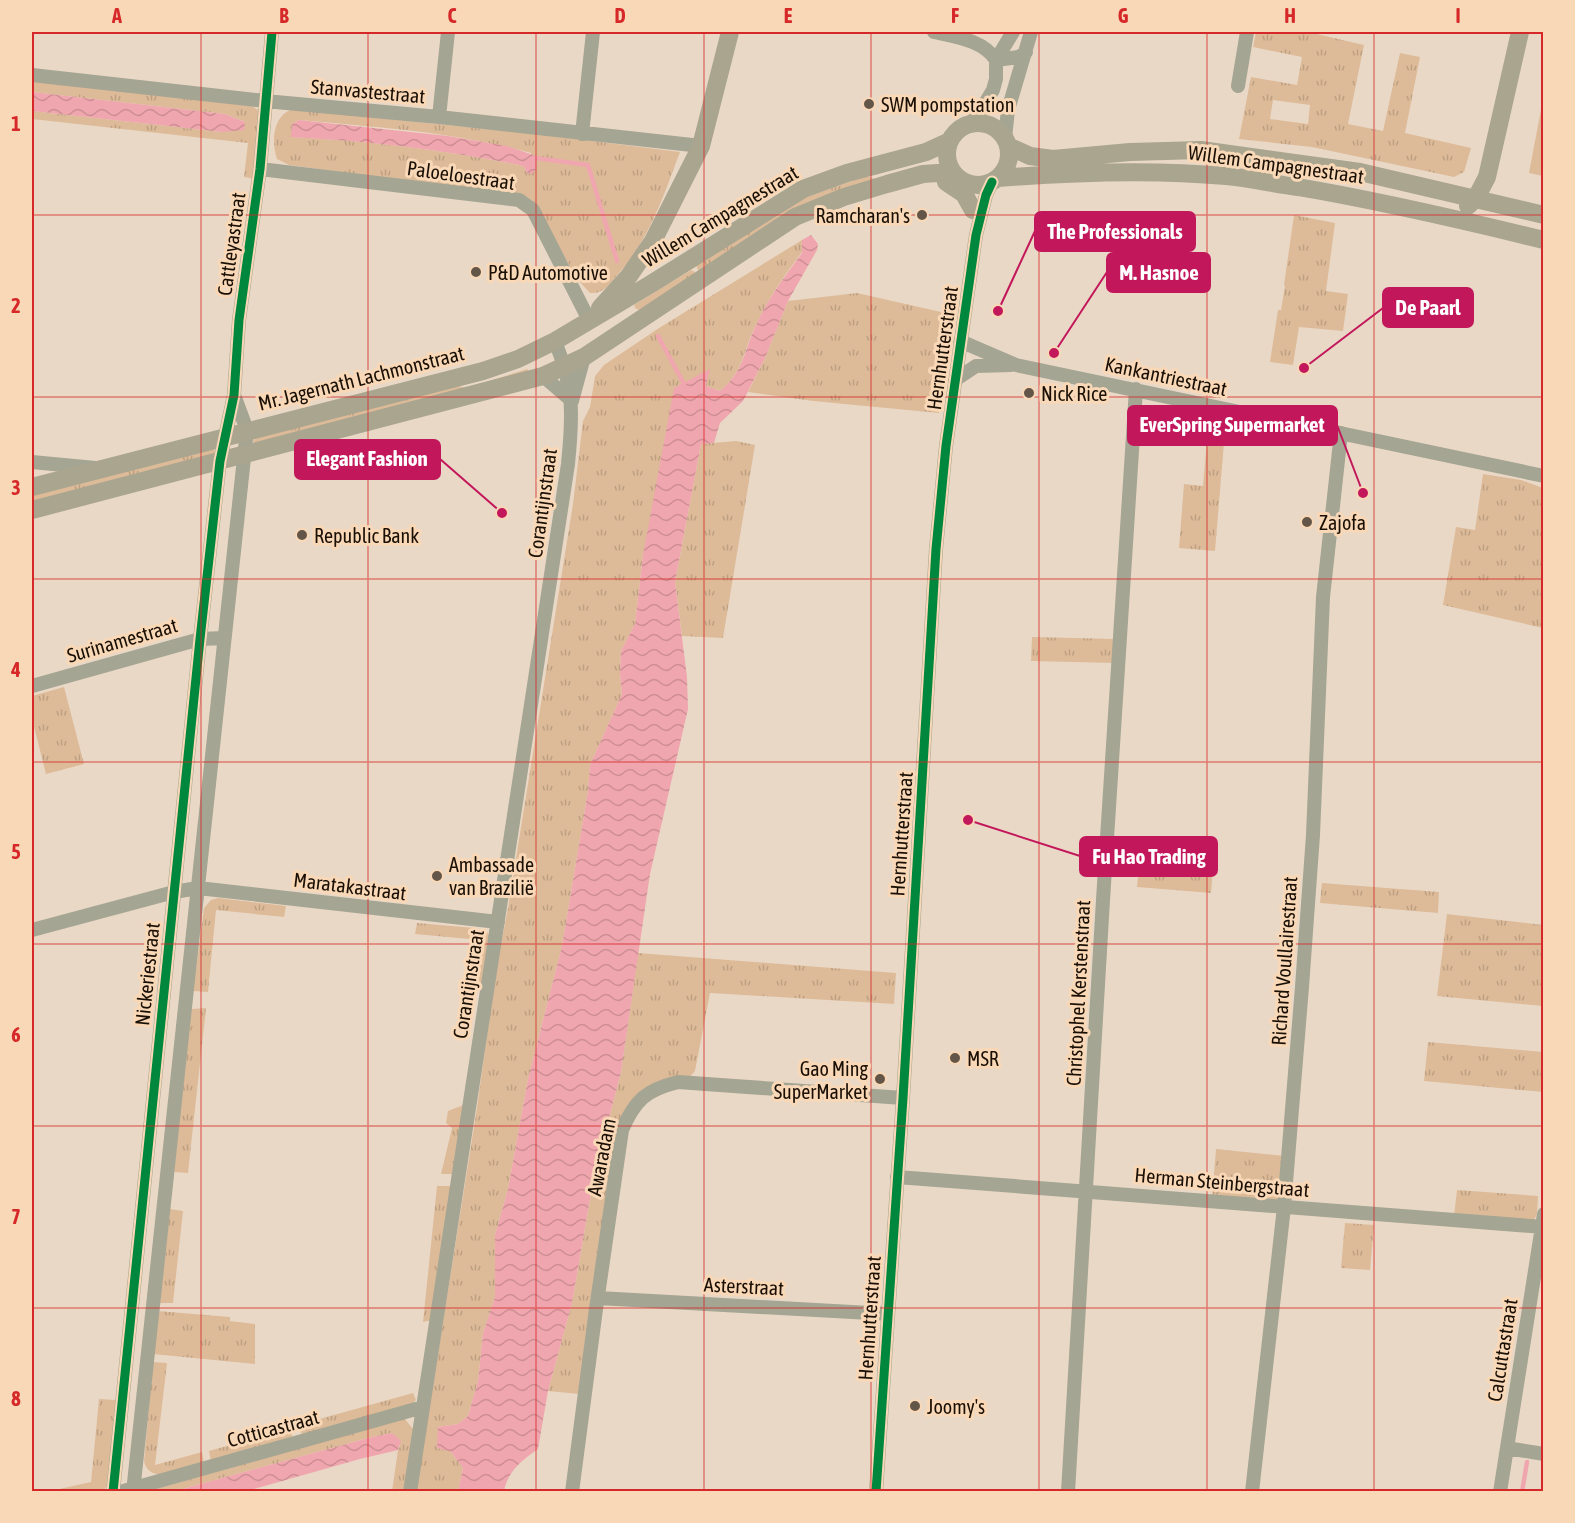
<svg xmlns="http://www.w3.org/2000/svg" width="1575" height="1523" viewBox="0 0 1575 1523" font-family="'Asap Condensed',sans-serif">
	<defs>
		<pattern id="grass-tufts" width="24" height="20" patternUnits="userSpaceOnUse" patternTransform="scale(1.5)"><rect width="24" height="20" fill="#db9"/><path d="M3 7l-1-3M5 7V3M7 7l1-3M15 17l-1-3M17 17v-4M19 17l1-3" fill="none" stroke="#bda082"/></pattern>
		<pattern id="water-waves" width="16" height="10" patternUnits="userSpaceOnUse" patternTransform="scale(1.5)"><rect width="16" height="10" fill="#f0a6ae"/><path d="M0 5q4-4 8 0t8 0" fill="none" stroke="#cd8e94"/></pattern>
	</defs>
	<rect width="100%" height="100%" fill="#ead8c6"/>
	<path fill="url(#grass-tufts)" fill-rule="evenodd" d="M1256,32H1308L1364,45L1348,124L1383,131L1400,53L1420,57L1405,133L1471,148L1464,172L1454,177L1312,147L1239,139L1251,77L1297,85L1302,57L1253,47ZM1273,100L1310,105L1308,124L1270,119Z
		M32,80L252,106L258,110L262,118L256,179L244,177L248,143L32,119V111L222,132L245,122L225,114L32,92Z
		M293,109L545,135L680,152C664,195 650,238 619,273C610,284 604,294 590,293L577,279L533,201L522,196L289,165L277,159C271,141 273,115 293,109ZM299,120C377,127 455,132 531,153L527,173L524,167L519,165C445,150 368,141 292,137V124Z
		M866,176L873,178L874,180L699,271L698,270L696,265L801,199Z
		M1294,215L1335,223L1326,291L1348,294L1343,331L1299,327L1293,365L1270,362L1278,310H1281L1285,286L1284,285Z
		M802,240V252C785,275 769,297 757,323C742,351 746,369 720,391L705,386L709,369L643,555L635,624L621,651L620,674L622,694L590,765L588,791L562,946L528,1079L508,1189L495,1235V1297L483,1333L478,1381L468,1416L458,1424L438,1427L451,1452L463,1468L458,1491L416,1492L477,1108L496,970L508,908L573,504L583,421L590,407L595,376L604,365L659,328Z
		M691,270L695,272V275L639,310L635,308L634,305Z
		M857,293L950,314L939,413L813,401L748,392L765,358L788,301Z
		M527,369L530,372L254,443L253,441L258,435L453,385L467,388Z
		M1208,427L1225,431L1215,551L1179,548L1184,484L1203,486Z
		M736,441L755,445L723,638L682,636L675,582L701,444Z
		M213,448L216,453L32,505V495Z
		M1483,474L1521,480L1543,488V628L1443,605L1456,527L1475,530Z
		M1032,637L1116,639L1115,663L1031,661Z
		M64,687L84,764L46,774L32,719V696Z
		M1141,847L1214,854L1211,893L1137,887Z
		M1322,883L1439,892L1438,913L1320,903Z
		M218,898L286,906L284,917L216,910L208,992L193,991L204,908L211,900Z
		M1447,914L1543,925V1006L1437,996Z
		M417,923L475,928L488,933L490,937L482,988L474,987L483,944L480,940L415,934Z
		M638,953L896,973L894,1004L710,993L695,1071L688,1079L629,1107L579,1394L548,1391L572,1303L594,1176L621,1072Z
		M206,1008L188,1173L174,1172L191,1009Z
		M1428,1042L1543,1052V1092L1424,1081Z
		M466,1104L454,1174H441L452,1128L446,1123L448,1111Z
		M1216,1149L1285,1156L1280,1198L1277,1200L1212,1197Z
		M437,1186H453L432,1320L423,1322Z
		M1457,1190L1538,1196L1537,1214L1534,1220L1454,1216Z
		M170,1209L183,1211L173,1303H160Z
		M1345,1223L1374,1225L1370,1270L1341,1268Z
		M158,1311L230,1317V1321L255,1324V1364L153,1354Z
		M153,1362L167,1363L155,1465L202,1452L204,1463L162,1475C152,1474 147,1471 144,1462Z
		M413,1393L416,1400L408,1408L305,1435L301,1433L298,1425Z
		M99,1399L116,1400L108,1484L103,1492H46L91,1482Z
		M404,1418L413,1429L404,1491H392L398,1450L400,1446L392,1433L372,1437L175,1491L146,1492Z
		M290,1428L293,1439L211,1462L209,1451Z"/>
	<path fill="#db9" d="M1543,99V176L1529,173Z"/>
	<path fill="url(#water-waves)" d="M32,92L225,114L245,122L244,130L222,132L32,111Z
		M299,120L448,136L507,146L536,156L537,168L532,174L527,173L524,167L519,165C445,150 367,141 291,137L292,124Z
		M811,235L818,244L817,250L788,301L765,358L743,401L720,423L714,443L701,444L675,582L687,677L688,709L650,874L621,1072L594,1176L572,1303L548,1391L538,1449C521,1461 508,1471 504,1491H458L463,1468L451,1452L437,1448L438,1427L458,1424L468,1416L478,1381L483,1333L495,1297V1235L508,1189L528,1079L562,946L588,791L590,765L622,694L620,674L621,651L635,624L643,555L674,388L710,369L706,386L720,391C746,369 743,351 757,323C769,297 785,276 802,253V240Z
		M392,1433L401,1441L398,1450L360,1459L247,1491H175L372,1437Z"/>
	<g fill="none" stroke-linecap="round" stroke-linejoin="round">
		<path stroke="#f0a6ae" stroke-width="4.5" d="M535,158L588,165L617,261
			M658,336L684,384
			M1522,1492L1527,1462"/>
		<path stroke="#a4a592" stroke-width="14" d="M934,32C956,37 983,40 996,60L1019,57L1026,52
			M32,75L265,101L439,117L701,146
			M1238,86L1247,32
			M439,117L448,32
			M969,124L978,115L993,90L996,79V60L1013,32
			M582,134L593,32
			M1005,138L1008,110L1031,32
			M260,169L519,200L533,210L589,320
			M960,341L1016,365L1544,476
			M543,376L572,401L584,357
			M955,380L976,366L1011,365
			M32,462L95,468
			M32,686L200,639L224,638
			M32,930L174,892L198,888L498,922
			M897,1177L1544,1227
			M598,1298L888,1314
			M1507,1448L1544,1454
			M113,1492L200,639L220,461L234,395L239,320L260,169L272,32
			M120,1492L423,1407
			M133,1492L247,430L234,395
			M410,1492L568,464C573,415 574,388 555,341
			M572,1492L596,1309L622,1130C635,1100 646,1090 678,1082L903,1098
			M876,1492L903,1098L936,549L946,446L976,235L986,195L992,182
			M1068,1492L1103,900L1136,389
			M1252,1492L1284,1207L1302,987L1313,835L1323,597L1341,433
			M1500,1492L1544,1214"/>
		<path stroke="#a9a58f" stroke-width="18" d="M947 154a31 31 0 1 1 62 0a31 31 0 1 1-62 0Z
			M1008,146L1030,156L1053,159L1130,152L1201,150L1360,172L1544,215
			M998,178C1074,172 1150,169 1226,176C1250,178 1274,184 1298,187C1381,201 1462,220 1544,240
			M946,182L964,194L973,210
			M1468,206L1476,198L1487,177L1520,32
			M600,308L629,276L653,241L701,146L730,32
			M32,487L483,371L518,359L555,341L651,284L803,189L847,173L926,152L948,142
			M32,510L543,376L584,357L795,217L844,197L887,184L923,174L952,172"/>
		<g stroke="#f9d8b7" stroke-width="13">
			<path id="cycleway" d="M113,1492L200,639L220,461L234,395L239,320L260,169L272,32
				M876,1492L903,1098L936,549L946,446L976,235L986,195L992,182"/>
		</g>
		<use href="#cycleway" stroke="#00873e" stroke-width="9"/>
	</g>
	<path fill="none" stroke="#d62828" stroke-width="1.5" stroke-opacity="0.55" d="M201,32V1492M368,32V1492M536,32V1492M704,32V1492M871,32V1492M1039,32V1492M1207,32V1492M1374,32V1492M32,215H1544M32,397H1544M32,579H1544M32,762H1544M32,944H1544M32,1126H1544M32,1308H1544"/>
	<g fill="#635548" stroke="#f9d8b7" stroke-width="2">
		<circle cx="869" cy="104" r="6"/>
		<circle cx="922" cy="215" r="6"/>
		<circle cx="476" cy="272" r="6"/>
		<circle cx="1029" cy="393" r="6"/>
		<circle cx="1307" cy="522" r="6"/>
		<circle cx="302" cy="535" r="6"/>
		<circle cx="437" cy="876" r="6"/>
		<circle cx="955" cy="1058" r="6"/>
		<circle cx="880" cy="1079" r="6"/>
		<circle cx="915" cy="1406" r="6"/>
	</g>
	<g text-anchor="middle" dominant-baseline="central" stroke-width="6" stroke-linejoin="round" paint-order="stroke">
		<g font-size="20" fill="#1a0f04" stroke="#f9d8b7">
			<text transform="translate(368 91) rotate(5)">Stanvastestraat</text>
			<text transform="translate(1276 164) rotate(8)">Willem Campagnestraat</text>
			<text transform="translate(461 175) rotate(8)">Paloeloestraat</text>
			<text transform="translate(720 216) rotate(-31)">Willem Campagnestraat</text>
			<text transform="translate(231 244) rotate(-82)">Cattleyastraat</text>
			<text transform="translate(942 348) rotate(-82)">Hernhutterstraat</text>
			<text transform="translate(1166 376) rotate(12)">Kankantriestraat</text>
			<text transform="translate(361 378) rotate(-14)">Mr. Jagernath Lachmonstraat</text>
			<text transform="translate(542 503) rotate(-82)">Corantijnstraat</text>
			<text transform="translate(122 640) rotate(-16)">Surinamestraat</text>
			<text transform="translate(901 834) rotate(-86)">Hernhutterstraat</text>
			<text transform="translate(350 886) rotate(7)">Maratakastraat</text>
			<text transform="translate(1284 961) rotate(-86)">Richard Voullairestraat</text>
			<text transform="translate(147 974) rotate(-84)">Nickeriestraat</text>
			<text transform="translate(468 984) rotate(-81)">Corantijnstraat</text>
			<text transform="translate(1078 993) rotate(-87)">Christophel Kerstenstraat</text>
			<text transform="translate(601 1157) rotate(-79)">Awaradam</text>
			<text transform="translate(1222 1182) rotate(5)">Herman Steinbergstraat</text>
			<text transform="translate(744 1286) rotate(3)">Asterstraat</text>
			<text transform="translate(869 1318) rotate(-86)">Hernhutterstraat</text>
			<text transform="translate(1502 1350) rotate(-81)">Calcuttastraat</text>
			<text transform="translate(273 1428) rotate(-15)">Cotticastraat</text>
		</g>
		<g font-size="20" fill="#1a0f04" stroke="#f9d8b7" text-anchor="start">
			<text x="881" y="104">SWM pompstation</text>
			<text x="910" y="215" text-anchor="end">Ramcharan's</text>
			<text x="488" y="272">P&amp;D Automotive</text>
			<text x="1041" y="393">Nick Rice</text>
			<text x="1319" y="522">Zajofa</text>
			<text x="314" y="535">Republic Bank</text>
			<text x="449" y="864">Ambassade<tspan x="449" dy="23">van Brazilië</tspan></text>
			<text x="967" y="1058">MSR</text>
			<text x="868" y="1068" text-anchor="end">Gao Ming<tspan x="868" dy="23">SuperMarket</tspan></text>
			<text x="927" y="1406">Joomy's</text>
		</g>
	</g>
	<path fill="none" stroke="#c2185b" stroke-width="2" d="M998 311L1035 231M1054 353L1107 272M1304 368L1383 308M1363 493L1337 425M502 513L440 459M968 820L1080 856"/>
	<g fill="#c2185b" stroke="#f9d8b7" stroke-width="2">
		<circle cx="998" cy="311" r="6"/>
		<circle cx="1054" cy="353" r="6"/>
		<circle cx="1304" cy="368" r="6"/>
		<circle cx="1363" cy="493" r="6"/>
		<circle cx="502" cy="513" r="6"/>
		<circle cx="968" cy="820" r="6"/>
	</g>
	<g fill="#c2185b" stroke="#c2185b" stroke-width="2">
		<rect x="1035" y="212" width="160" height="39" rx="6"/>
		<rect x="1107" y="253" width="103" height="39" rx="6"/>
		<rect x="1383" y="288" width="90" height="39" rx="6"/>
		<rect x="1128" y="406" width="209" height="39" rx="6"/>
		<rect x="295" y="440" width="145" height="39" rx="6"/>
		<rect x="1080" y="837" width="137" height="39" rx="6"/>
	</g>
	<g font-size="21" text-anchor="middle" font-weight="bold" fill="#fff">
		<text x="1115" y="239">The Professionals</text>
		<text x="1159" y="280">M. Hasnoe</text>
		<text x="1428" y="315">De Paarl</text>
		<text x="1232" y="432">EverSpring Supermarket</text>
		<text x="367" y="466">Elegant Fashion</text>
		<text x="1149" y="864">Fu Hao Trading</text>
	</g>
	<rect width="1575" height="1523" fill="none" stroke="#f9d8b7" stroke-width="66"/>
	<rect x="33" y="33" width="1509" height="1457" fill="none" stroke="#d62828" stroke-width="2"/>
	<g font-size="20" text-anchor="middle" font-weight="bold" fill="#d62828">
		<text x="117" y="23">A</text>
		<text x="284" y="23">B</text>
		<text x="452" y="23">C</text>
		<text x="620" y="23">D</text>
		<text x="788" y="23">E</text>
		<text x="955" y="23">F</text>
		<text x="1123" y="23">G</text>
		<text x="1290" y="23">H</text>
		<text x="1458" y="23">I</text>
		<text x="16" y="131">1</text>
		<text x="16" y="313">2</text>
		<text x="16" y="495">3</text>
		<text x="16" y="677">4</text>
		<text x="16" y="859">5</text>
		<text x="16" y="1042">6</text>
		<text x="16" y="1224">7</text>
		<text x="16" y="1406">8</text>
	</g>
</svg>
